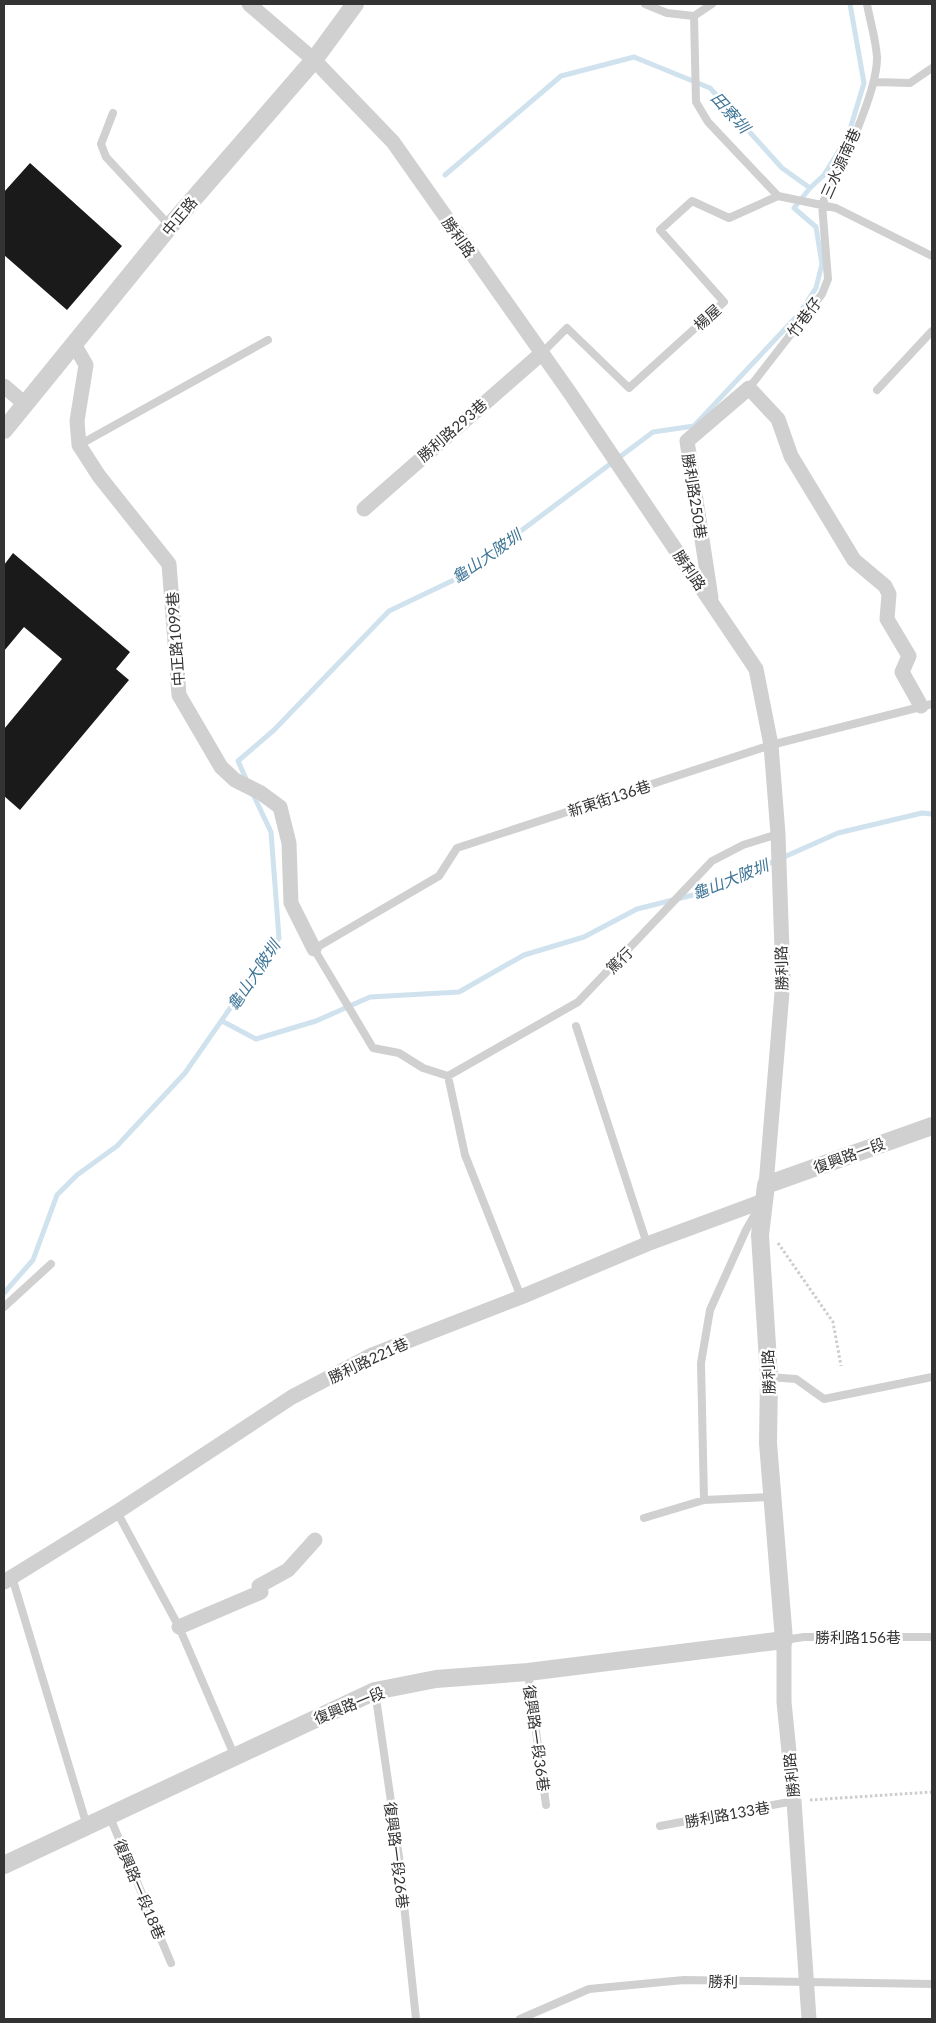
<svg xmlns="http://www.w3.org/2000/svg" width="936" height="2023" viewBox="0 0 936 2023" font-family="Lato,'Noto Sans TC',sans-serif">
	<rect width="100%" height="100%" fill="#fff"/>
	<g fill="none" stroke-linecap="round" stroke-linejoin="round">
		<path stroke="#cfe2ee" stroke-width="5" d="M445,175L561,76L634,57L710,88L782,168L810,188L824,175L848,136L864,83L850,4
			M247,781L238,761L274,730L389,611L458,578L653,432L694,426L799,314L816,288L822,264L816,227L794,208L810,188
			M222,1021L256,1039L316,1021L370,997L459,992L524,955L584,937L637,909L705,892L838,833L922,813L932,814
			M4,1293L33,1260L57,1195L77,1175L117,1146L185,1073L279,938L271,832L253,794"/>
	</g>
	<path fill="#1a1a1a" d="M30,163L122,246L67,310L4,255V192Z
		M13,553L130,652L116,669L129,680L20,810L4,796V729L62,659L24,627L4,651V565Z"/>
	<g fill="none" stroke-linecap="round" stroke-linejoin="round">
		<path stroke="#cdcdcd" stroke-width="3" stroke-dasharray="2.5 2.5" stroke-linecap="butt" d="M778,1243L833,1322L841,1366
			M810,1800L932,1792"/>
		<path stroke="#d0d0d0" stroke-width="8" d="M645,4L667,13L694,16
			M694,16L696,102L708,122L778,196L836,208L932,256
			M694,16L712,4
			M875,82L910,83L932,68
			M113,113L101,144L106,157L170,226
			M822,204C839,172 878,92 877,57C876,40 870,21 867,4
			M542,353L567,328L629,388L724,302L660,230L692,201L729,218L778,196
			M749,388L822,294L828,279L822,204
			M877,390L932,331
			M79,445L268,340
			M576,1026L647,1244
			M448,1076L578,1002L712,861L743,845L778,834
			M521,1297L465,1155L448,1076L423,1068L399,1053L373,1048L314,949L439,876L457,848L771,745L932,704
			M4,1307L51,1264
			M769,1377L796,1379L824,1399L932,1377
			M704,1500L701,1363L710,1310L746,1230L758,1209
			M117,1512L179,1627L235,1757
			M644,1518L704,1500L772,1497
			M12,1577L87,1826
			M784,1640L804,1637H932
			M528,1672L546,1805
			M375,1691L399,1857L416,2019
			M109,1815L171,1963
			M660,1826L794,1801
			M520,2019L589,1989L684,1980L932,1984"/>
		<path stroke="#d0d0d0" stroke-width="15" d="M249,4L314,60L393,142L570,393L756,669L771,745L778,834L783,980L766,1185
			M74,344L86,365L77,421L79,445L99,476L169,564L179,695L221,767L235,780L261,793L280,807L289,843L291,903L314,949
			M4,386L25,404
			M364,509L542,353
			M711,598L687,441L749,388L778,419L791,456L854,560L885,586L889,594L887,619L909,656L902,672L921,706
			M4,1582L117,1512L292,1397L372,1355L521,1297L647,1244L763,1201
			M179,1627L261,1592L259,1586L288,1570L315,1540
			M784,1640V1702L794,1801L809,2019"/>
		<path stroke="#d0d0d0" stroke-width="18" d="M4,430L170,226L314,60L355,4
			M4,1865L375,1691L436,1679L528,1672L784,1640L768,1443L769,1377L760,1235L766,1185L932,1126"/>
	</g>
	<g text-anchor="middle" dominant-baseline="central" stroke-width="5" stroke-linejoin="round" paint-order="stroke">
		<g font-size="15" fill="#333" stroke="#fff">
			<text transform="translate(840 163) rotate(-66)">三水源南巷</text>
			<text transform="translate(179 216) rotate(-50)">中正路</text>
			<text transform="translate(459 237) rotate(55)">勝利路</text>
			<text transform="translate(707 317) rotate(-42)">楊屋</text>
			<text transform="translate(804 317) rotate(-53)">竹巷仔</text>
			<text transform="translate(452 430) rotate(-41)">勝利路293巷</text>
			<text transform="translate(695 496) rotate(81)">勝利路250巷</text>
			<text transform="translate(690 570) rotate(56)">勝利路</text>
			<text transform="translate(175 639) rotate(-94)">中正路1099巷</text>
			<text transform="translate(609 798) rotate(-18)">新東街136巷</text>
			<text transform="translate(619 960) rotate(-45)">篤行</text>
			<text transform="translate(781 968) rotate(-91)">勝利路</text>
			<text transform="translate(849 1155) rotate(-20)">復興路一段</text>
			<text transform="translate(368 1360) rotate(-25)">勝利路221巷</text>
			<text transform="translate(768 1372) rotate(-92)">勝利路</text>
			<text x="858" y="1637">勝利路156巷</text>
			<text transform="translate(349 1705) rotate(-22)">復興路一段</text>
			<text transform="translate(537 1738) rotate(82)">復興路一段36巷</text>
			<text transform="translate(791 1775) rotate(-96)">勝利路</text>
			<text transform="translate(727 1814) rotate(-10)">勝利路133巷</text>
			<text transform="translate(397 1855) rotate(83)">復興路一段26巷</text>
			<text transform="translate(140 1889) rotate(67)">復興路一段18巷</text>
			<text transform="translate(723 1981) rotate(1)">勝利</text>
		</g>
		<g font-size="16" font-style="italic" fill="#3f7597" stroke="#fff">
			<text transform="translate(731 112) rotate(48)">田寮圳</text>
			<text transform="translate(486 556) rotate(-35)">龜山大陂圳</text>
			<text transform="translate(730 879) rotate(-22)">龜山大陂圳</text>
			<text transform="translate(253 975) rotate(-56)">龜山大陂圳</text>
		</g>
	</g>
	<rect width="936" height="2023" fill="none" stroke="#333333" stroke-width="10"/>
</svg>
